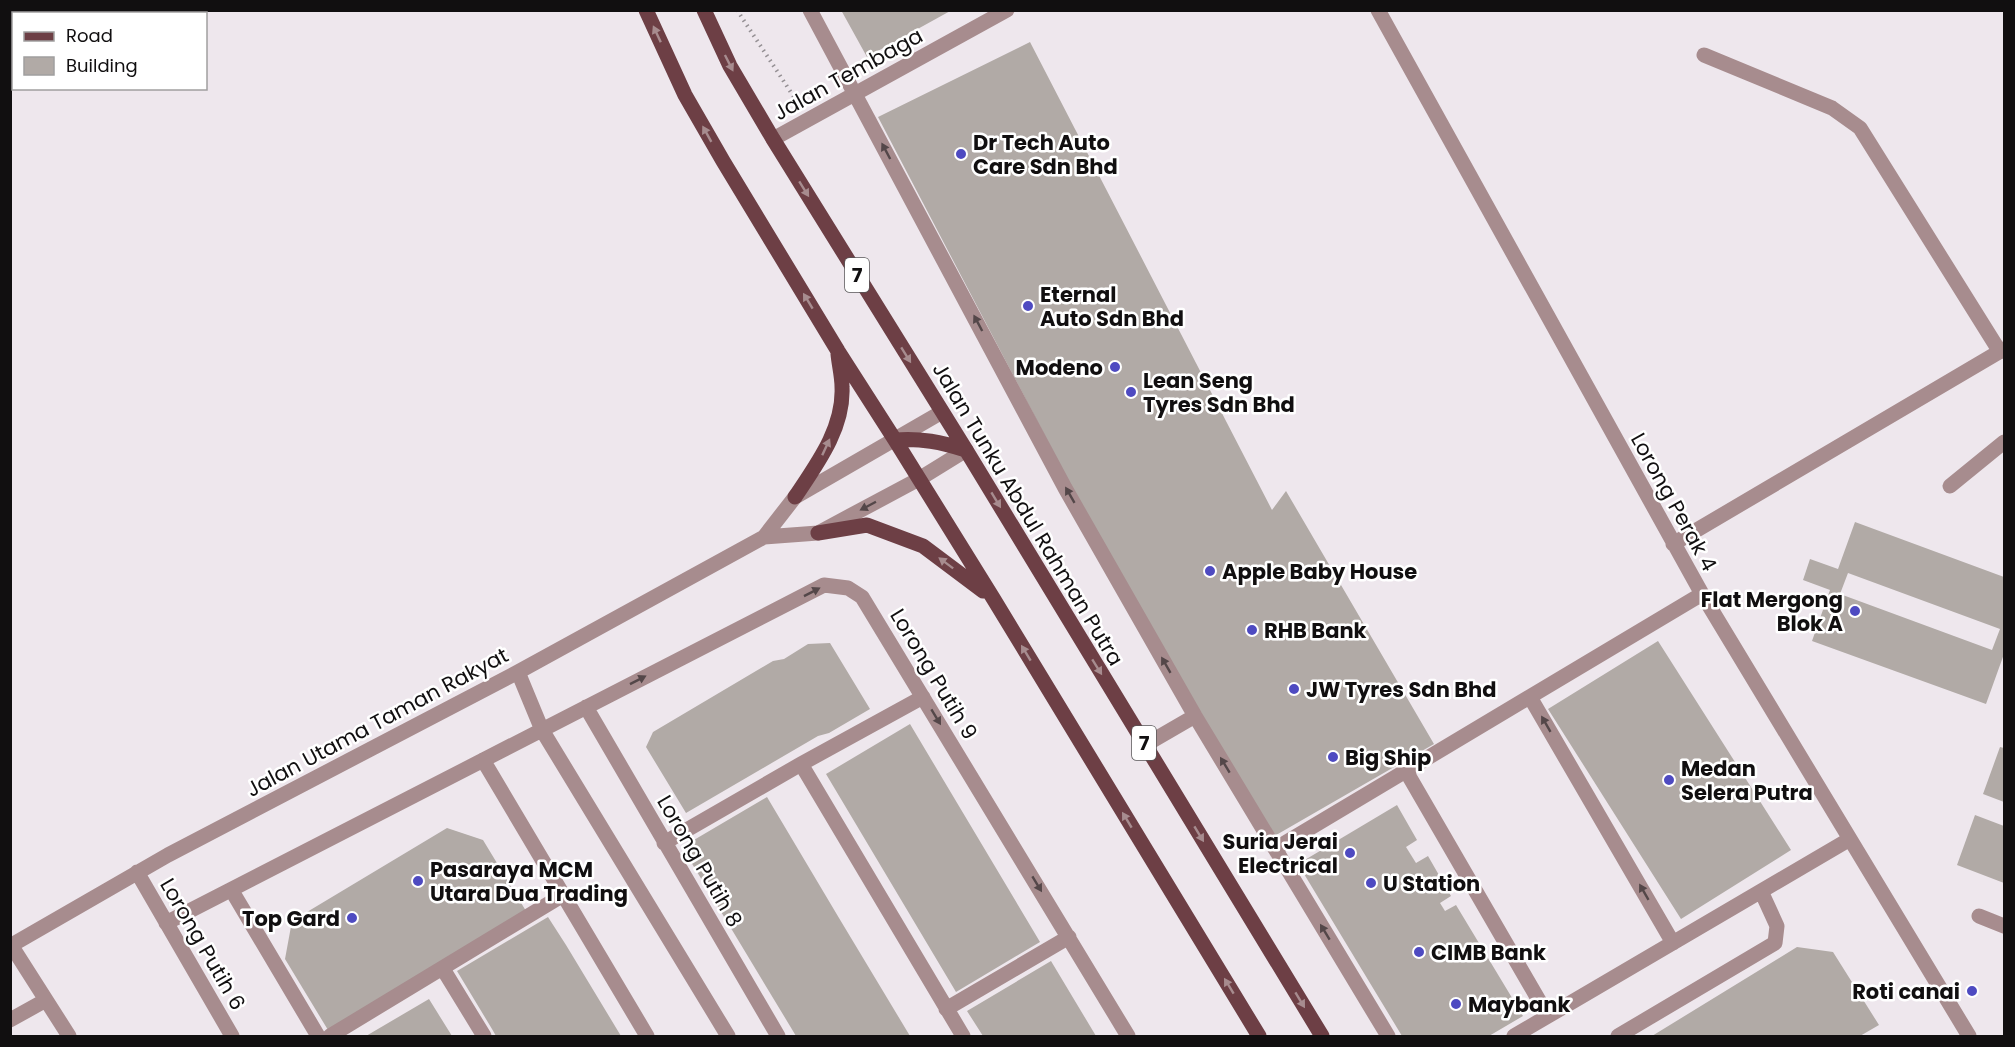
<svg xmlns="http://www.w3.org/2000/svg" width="2015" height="1047" viewBox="0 0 2015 1047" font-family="Poppins,sans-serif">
	<rect width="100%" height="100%" fill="#eee7ed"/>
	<path fill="#b1aaa6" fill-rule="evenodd" d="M841,10H952L867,57Z
		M1030,42L1272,510L1286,491L1434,744L1271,838L1123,585L878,117Z
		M1855,522L2004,577V654L1986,704L1812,641L1830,590L1803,580L1810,559L1838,569ZM1848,573L2000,629L1992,650L1840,594Z
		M1658,641L1791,850L1681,919L1548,709Z
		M830,643L870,709L829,733L818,736L686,813L646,747L653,732L773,661L784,659L808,644Z
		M910,724L1040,942L956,992L826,774Z
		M2000,747L2004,748V802L1983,794Z
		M767,797L839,918L910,1036H796L682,847Z
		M1397,805L1417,840L1406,847L1416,863L1428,856L1451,896L1440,903L1445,911L1456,905L1523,1016L1489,1036H1402L1298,864Z
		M1975,815L2004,826V883L1957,865Z
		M447,828L483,840L526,911L328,1030L285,959L292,921Z
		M548,917L566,945L621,1036H496L492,1029L457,971Z
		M1797,947L1833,952L1879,1025L1860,1036H1652Z
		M1051,961L1096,1036H983L967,1011Z
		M429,999L452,1036H366Z"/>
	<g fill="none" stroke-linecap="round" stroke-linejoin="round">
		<path stroke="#959094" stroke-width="4" stroke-dasharray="1.5 4.5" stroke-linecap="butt" d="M737,10L796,100"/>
		<path stroke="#a78c8e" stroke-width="15" d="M810,10L1065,488L1195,716L1388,1036
			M1378,10L1702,594L1969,1036
			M1704,55L1832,108L1860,128L2000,352
			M773,139L1007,10
			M1950,486L2004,442
			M764,537L818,533L919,479L966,450
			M1673,544L2004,349
			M518,672L542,730L728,1036
			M1530,697L1673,943
			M586,707L778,1036
			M1145,745L1195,716
			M483,760L647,1036
			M801,764L963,1036
			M1406,771L1548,1016
			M664,843L801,764L923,697
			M1275,849L1702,594
			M137,872L232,1036
			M232,891L318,1036
			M1979,916L2004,926
			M166,923L824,585L848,588L862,597L1128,1036
			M11,945L69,1036
			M10,946L168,855L518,672L764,537L795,497L942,412
			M443,969L484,1036
			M946,1009L1069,937
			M10,1020L46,1000
			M330,1036L563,895
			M1514,1036L1850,839
			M1618,1036L1775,943L1777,926L1761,891"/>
		<path stroke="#6d3f45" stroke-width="15" d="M646,10L685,95L723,161L838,351L895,440L993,598L1259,1036
			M704,10L730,66L773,139L966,450L1322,1036
			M895,440C921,438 941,442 966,450
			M795,497C817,464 844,428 842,387C842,376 839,365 838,354
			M818,533L867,525L923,546L983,591"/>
	</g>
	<defs><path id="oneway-solid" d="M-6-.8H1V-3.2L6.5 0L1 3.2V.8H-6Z" transform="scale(1.5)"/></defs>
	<g fill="#a78c8f">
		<use href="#oneway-solid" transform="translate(657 34) rotate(-115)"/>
		<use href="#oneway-solid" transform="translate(729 63) rotate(63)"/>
		<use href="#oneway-solid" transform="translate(707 134) rotate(-119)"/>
		<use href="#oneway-solid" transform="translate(804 189) rotate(58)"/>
		<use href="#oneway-solid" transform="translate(808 301) rotate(-121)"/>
		<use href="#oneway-solid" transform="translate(906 355) rotate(58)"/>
		<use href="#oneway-solid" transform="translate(826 447) rotate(-65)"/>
		<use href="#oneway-solid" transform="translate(996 500) rotate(59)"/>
		<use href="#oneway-solid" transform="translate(946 563) rotate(-143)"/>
		<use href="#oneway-solid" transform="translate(1026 653) rotate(-121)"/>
		<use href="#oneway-solid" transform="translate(1097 667) rotate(58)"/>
		<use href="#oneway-solid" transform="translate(1127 820) rotate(-121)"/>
		<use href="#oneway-solid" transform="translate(1199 834) rotate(59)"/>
		<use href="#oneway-solid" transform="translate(1229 986) rotate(-121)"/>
		<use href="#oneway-solid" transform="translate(1300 1000) rotate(59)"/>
	</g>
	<g fill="#544749">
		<use href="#oneway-solid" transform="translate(886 151) rotate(-118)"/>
		<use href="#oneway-solid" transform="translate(978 323) rotate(-118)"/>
		<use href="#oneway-solid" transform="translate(1070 495) rotate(-120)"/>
		<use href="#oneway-solid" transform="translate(868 506) rotate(152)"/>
		<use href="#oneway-solid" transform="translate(812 592) rotate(-27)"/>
		<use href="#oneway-solid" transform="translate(1166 665) rotate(-120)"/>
		<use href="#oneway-solid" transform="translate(638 680) rotate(-27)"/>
		<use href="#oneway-solid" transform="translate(936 717) rotate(59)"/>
		<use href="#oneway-solid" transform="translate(1546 724) rotate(-120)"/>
		<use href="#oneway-solid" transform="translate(1225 765) rotate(-121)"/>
		<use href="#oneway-solid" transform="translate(1037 884) rotate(59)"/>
		<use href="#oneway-solid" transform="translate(1644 892) rotate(-120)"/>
		<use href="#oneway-solid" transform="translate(1325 932) rotate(-121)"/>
	</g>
	<g fill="#4e4ac1" stroke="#fff" stroke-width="2">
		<circle cx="961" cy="154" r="6"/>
		<circle cx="1028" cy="306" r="6"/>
		<circle cx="1115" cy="367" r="6"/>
		<circle cx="1131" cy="392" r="6"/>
		<circle cx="1210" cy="571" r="6"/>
		<circle cx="1855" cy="611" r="6"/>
		<circle cx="1252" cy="630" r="6"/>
		<circle cx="1294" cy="689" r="6"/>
		<circle cx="1333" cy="757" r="6"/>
		<circle cx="1669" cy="780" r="6"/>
		<circle cx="1350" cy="853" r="6"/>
		<circle cx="418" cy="881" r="6"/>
		<circle cx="1371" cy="883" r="6"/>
		<circle cx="352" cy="918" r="6"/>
		<circle cx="1419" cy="952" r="6"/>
		<circle cx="1972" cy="991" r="6"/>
		<circle cx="1456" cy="1004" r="6"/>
	</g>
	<g text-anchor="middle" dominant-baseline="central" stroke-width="5" stroke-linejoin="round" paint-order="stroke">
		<g fill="#fff" stroke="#585758" stroke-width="1.5">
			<rect x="845" y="258" width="24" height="34" rx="4.5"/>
			<rect x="1132" y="726" width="24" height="34" rx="4.5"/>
		</g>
		<g font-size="20" font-weight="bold" fill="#110f10">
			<text x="857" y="275">7</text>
			<text x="1144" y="743">7</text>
		</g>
		<g font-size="21" fill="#110f10" stroke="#fff">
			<text transform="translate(848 74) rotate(-29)">Jalan Tembaga</text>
			<text transform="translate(1674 502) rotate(61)">Lorong Perak 4</text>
			<text transform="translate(1028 514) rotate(59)">Jalan Tunku Abdul Rahman Putra</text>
			<text transform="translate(934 674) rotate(59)">Lorong Putih 9</text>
			<text transform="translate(377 722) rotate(-28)">Jalan Utama Taman Rakyat</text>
			<text transform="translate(700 861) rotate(60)">Lorong Putih 8</text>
			<text transform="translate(203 944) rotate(60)">Lorong Putih 6</text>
		</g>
		<g font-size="21" font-weight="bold" fill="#110f10" stroke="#fff" text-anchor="start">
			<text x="973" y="142">Dr Tech Auto<tspan x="973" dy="24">Care Sdn Bhd</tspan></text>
			<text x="1040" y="294">Eternal<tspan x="1040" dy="24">Auto Sdn Bhd</tspan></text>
			<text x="1103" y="367" text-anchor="end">Modeno</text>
			<text x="1143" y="380">Lean Seng<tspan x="1143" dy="24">Tyres Sdn Bhd</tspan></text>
			<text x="1222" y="571">Apple Baby House</text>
			<text x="1843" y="599" text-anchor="end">Flat Mergong<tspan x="1843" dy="24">Blok A</tspan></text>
			<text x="1264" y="630">RHB Bank</text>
			<text x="1306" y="689">JW Tyres Sdn Bhd</text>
			<text x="1345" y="757">Big Ship</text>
			<text x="1681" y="768">Medan<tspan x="1681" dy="24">Selera Putra</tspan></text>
			<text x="1338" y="841" text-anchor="end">Suria Jerai<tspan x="1338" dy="24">Electrical</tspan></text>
			<text x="430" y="869">Pasaraya MCM<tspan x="430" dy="24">Utara Dua Trading</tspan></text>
			<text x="1383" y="883">U Station</text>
			<text x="340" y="918" text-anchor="end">Top Gard</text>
			<text x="1431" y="952">CIMB Bank</text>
			<text x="1960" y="991" text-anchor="end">Roti canai</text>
			<text x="1468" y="1004">Maybank</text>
		</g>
	</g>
	<rect width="2015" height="1047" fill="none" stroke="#110f10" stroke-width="24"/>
	<rect x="12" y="12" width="195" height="78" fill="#ffffff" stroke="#a09f9f" stroke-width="1.5"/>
	<rect x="24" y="32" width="30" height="9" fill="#6d3f45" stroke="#a09f9f" stroke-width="1.5"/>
	<text x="66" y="42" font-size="18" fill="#110f10">Road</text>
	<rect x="24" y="57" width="30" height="18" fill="#b1aaa6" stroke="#a09f9f" stroke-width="1.5"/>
	<text x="66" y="72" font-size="18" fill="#110f10">Building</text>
</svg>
